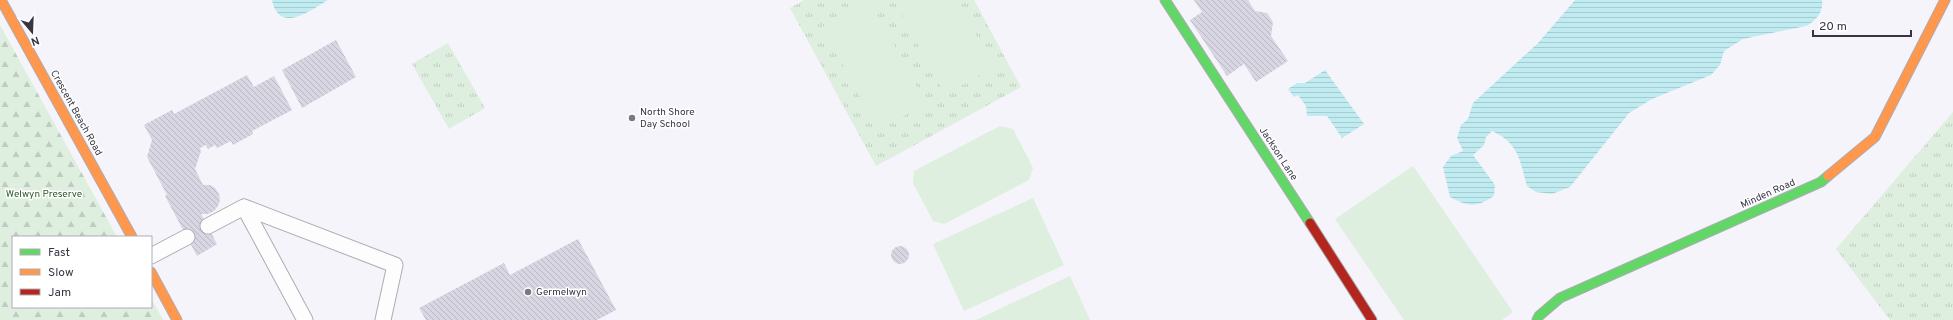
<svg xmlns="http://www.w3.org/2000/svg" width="1953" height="320" viewBox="0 0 1953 320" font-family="Overpass,sans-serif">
	<defs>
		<pattern id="grass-tufts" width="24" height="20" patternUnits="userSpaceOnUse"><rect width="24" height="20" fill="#deeedf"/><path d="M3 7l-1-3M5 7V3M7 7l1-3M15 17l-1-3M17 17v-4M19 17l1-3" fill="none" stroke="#bfcdc1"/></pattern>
		<pattern id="forest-firs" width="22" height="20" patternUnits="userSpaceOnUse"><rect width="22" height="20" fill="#deeedf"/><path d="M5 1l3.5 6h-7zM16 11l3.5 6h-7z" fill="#bfcdc1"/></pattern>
		<pattern id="water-rules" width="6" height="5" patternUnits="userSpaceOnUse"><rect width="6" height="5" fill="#c0ecf1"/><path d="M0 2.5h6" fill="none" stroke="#a6cbd0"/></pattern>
		<pattern id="building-back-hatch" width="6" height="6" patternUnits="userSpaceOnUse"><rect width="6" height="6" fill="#d7d6e2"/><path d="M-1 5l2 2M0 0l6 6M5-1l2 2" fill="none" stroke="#b9b8c3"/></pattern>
	</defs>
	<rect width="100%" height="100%" fill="#f5f4fa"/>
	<path fill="url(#grass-tufts)" d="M804,0H974L1021,87L876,166L790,8Z
		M448,43L485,108L449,129L412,64Z
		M1953,112V320H1890L1836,249Z"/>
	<path fill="url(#forest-firs)" d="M0,25L117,237H13V307H151V298L163,320H0Z"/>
	<path fill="#deeedf" d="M894,0H957L994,68L945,94Z
		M870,1L926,104L878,130L822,27Z
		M1000,126L1013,129L1033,168L1029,180L944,224L933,221L913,183L914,171Z
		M1413,166L1513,312L1502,320H1404L1335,219Z
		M1033,198L1064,265L964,311L933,244Z
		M1070,276L1090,320H976Z"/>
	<path fill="url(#water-rules)" d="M272,0H328C311,10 279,35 272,0Z
		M1575,0H1822C1824,11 1816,21 1806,26L1743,39L1724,51L1720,65L1711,75L1652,99L1629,113L1570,187L1552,194L1536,192L1527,186C1520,161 1519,143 1492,131L1486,137L1484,145L1473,155L1495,185L1494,196C1475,208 1469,207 1450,197L1443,167L1451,156L1463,151L1457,138L1461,125L1468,119L1473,103L1538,43Z
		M1325,70L1364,124L1342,138L1327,116H1307L1306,106L1298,95L1294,97L1288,89L1297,83H1305Z"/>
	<path fill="url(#building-back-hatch)" d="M1194,0H1248L1255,11L1267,13L1273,22L1271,36L1288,61L1256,82L1244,64L1227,76L1190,20L1202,12Z
		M336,40L356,77L302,108L282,70Z
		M247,75L254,87L274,76L292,110L252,131L253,134L233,145L231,141L217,148L215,145L208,149L206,145L200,148L201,151L195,169L203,185H210L215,188L219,194L220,200L218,206L214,211L208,214H201L217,244L197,256L165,196L167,195L147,157L152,140L144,125L172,110L174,114Z
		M578,239L616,310L597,320H426L419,308L504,263L510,275Z
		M891 255a9 9 0 1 1 18 0a9 9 0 1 1-18 0Z"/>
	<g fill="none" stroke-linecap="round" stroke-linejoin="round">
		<g stroke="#aeabb4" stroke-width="17">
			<path id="lane" d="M244,207L395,265L383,320
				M244,207L305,320
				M208,226L244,207
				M151,256L187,237"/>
		</g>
		<g stroke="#aeabb4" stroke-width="11">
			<path id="fast" d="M1165,0L1310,223
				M1537,320L1539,316L1560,298L1821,182L1828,176"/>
		</g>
		<g stroke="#aeabb4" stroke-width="11">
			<path id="slow" d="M1,0L132,237
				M1828,176L1875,137L1945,0
				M151,272L177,320"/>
		</g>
		<g stroke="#aeabb4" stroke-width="11">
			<path id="jam" d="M1310,223L1372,320"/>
		</g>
		<use href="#lane" stroke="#fefdfe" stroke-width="15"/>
		<use href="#fast" stroke="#63d668" stroke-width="9"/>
		<use href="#slow" stroke="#ff974d" stroke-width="9"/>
		<use href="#jam" stroke="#b3261e" stroke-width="9"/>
	</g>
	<g fill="#7a7883" stroke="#fff" stroke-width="1.5">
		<circle cx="632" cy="118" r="4"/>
		<circle cx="528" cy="292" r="4"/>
	</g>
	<g text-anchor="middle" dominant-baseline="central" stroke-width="3" stroke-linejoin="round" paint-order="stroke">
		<g font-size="10" fill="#383543" stroke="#fff" text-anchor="start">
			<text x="640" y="112">North Shore<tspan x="640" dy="12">Day School</tspan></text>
			<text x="536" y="292">Germelwyn</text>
		</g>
		<g font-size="10" fill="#383543" stroke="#fff">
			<text transform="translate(76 113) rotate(61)">Crescent Beach Road</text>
			<text transform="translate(1278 154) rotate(57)">Jackson Lane</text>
			<text transform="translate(1768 194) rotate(-24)">Minden Road</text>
		</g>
		<g font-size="10" fill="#2c5a2a" stroke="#fff">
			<text x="44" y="194">Welwyn Preserve</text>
		</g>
	</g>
	<rect x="12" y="236" width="140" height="72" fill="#ffffff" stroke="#afaeb4"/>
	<rect x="20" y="249" width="20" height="6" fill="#63d668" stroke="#afaeb4"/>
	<text x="48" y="256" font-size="12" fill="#383543">Fast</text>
	<rect x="20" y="269" width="20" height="6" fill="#ff974d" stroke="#afaeb4"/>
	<text x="48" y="276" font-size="12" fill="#383543">Slow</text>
	<rect x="20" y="289" width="20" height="6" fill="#b3261e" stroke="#afaeb4"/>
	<text x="48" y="296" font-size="12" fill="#383543">Jam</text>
	<g transform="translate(32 32) rotate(161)" stroke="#ffffff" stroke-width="3" paint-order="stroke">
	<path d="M0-3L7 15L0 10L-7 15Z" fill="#383543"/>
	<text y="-6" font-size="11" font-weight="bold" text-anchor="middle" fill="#383543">N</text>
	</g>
	<path d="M1813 30v6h98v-6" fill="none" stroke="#383543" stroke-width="2"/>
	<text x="1819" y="30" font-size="12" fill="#383543" stroke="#ffffff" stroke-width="3" paint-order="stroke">20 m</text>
</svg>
